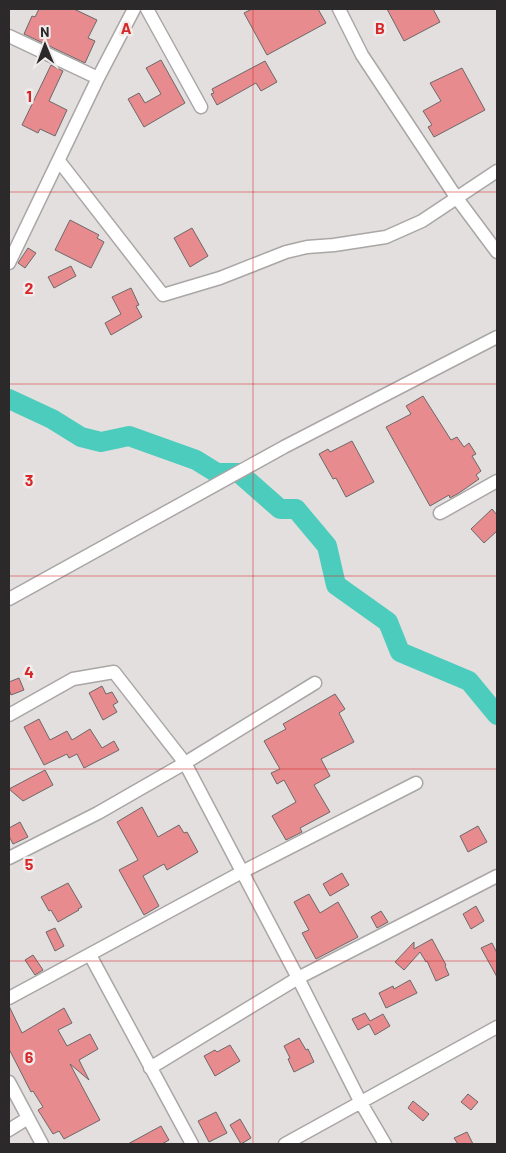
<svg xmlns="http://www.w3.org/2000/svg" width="506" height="1153" viewBox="0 0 506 1153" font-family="Barlow,sans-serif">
	<rect width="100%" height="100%" fill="#e4dfdf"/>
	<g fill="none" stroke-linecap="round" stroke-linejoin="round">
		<path stroke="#4cccbc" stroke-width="20" d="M9,399L52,419L81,437L101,442L129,436L196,460L217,473H239L280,509H296L327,546L336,585L388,622L400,652L469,681L497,715"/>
	</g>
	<path fill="#e88b8f" stroke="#6c6868" d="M39,9H74L97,20L88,38L95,41L85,63L24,34L32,16L35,17Z
		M252,9H318L326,23L267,55L244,13Z
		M387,9H433L440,22L404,41Z
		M161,60L185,103L144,127L128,99L139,93L145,103L161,94L146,68Z
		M265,61L277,82L261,91L256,83L217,105L211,94L214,93L212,89Z
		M51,65L63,71L49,101L67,110L55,136L40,129L38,133L22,125Z
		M462,68L485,110L434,137L428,127L432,125L423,111L441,101L430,83Z
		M70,220L99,235L97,238L104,242L91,268L55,250Z
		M192,228L208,256L190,267L174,238Z
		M28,248L36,253L25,268L18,263Z
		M71,266L76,276L54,288L48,277Z
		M131,288L139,305L136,306L142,317L111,335L105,323L121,314L112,297Z
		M423,396L451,440L457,437L464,447L469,443L476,454L472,456L481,471L476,475L479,479L459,493L450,498L449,495L430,506L386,427L411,414L406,406Z
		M352,441L374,482L346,497L336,478L333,479L319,454L328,449L330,452Z
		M492,509L497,515V531L484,543L471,529Z
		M19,678L24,690L11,695L9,689V682Z
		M102,686L106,694L112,692L118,702L113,705L117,712L103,720L89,693Z
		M335,694L345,709L339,713L354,742L321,759L330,776L314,785L330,812L300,828L302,832L286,840L272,816L296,802L284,780L277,784L271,773L280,769L264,741L286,729L283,724Z
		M39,719L50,740L67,731L72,740L90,729L102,748L114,741L119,750L84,768L77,754L69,758L67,754L44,765L24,727Z
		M45,770L53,785L23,801L9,789Z
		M142,807L158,837L179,825L184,833L187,832L198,852L167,870L164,864L143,876L159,906L144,915L119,870L138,860L117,822Z
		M20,822L28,837L13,844L9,836V828Z
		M478,826L487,842L468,852L460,836Z
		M342,873L349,885L330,896L323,884Z
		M68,883L82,907L78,909L79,910L58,922L51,910L49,911L41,897Z
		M309,894L320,913L338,902L358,937L316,959L302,933L309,930L294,902Z
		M476,906L484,921L471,929L463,914Z
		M381,911L388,922L377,928L371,917Z
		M55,928L64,946L55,951L46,932Z
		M432,939L446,965L445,966L449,975L436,981L427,961L426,962L420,952L404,970L395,962L414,942V949Z
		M492,943L497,953V977L481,948Z
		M33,955L43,970L35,975L25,960Z
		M410,980L417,993L386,1008L379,993L393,986L394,989Z
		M9,1006L22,1033L64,1008L72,1023L58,1030L67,1046L90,1034L98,1049L79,1060L89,1080L70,1064L100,1120L64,1139L59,1131L53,1134L38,1110L43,1107L33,1091L31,1092L9,1049Z
		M365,1013L370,1021L383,1014L390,1026L375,1035L369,1024L358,1030L352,1019Z
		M299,1038L306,1050L308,1049L314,1062L294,1072L288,1059L290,1058L284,1046Z
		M230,1045L240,1061L215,1076L204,1056L215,1050L217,1052Z
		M468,1094L478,1102L471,1110L461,1102Z
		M413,1101L429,1114L423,1121L408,1108Z
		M216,1112L227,1133L209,1142L198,1121Z
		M240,1119L251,1138L241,1144L230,1125Z
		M161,1126L169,1140L162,1144H128Z
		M467,1132L473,1144H458L454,1138Z"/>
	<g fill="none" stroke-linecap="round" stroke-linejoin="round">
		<g stroke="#aaa6a6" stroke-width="15">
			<path id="street" d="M147,9L201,107
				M339,9L362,55L456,197L497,252
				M9,36L98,78
				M59,161L163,295L220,278L286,252L307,247L334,245L386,237L422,221L497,171
				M9,263L98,78L134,9
				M440,513L497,481
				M9,599L284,447L497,337
				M9,715L73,679L114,672L185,763L298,978L361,1103L385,1144
				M9,858L98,813L185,763L315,683
				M90,955L192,1144
				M9,998L242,872L416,783
				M150,1068L298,978L497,876
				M9,1082L42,1144
				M9,1130L28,1118
				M285,1144L497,1027"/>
		</g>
		<use href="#street" stroke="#fff" stroke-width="12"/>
	</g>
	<path fill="none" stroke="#d62828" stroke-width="1" stroke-opacity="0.55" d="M253,9V1144M9,192H497M9,384H497M9,576H497M9,769H497M9,961H497"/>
	<g font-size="16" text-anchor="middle" font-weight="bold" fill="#d62828" stroke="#f1ecec" stroke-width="5" stroke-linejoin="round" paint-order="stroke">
		<text x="126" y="34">A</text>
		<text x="380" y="34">B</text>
		<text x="29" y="102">1</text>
		<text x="29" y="294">2</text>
		<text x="29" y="486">3</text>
		<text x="29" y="678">4</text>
		<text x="29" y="870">5</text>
		<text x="29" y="1063">6</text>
	</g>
	<rect width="506" height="1153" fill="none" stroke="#2b2929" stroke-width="20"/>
	<g transform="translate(45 45) rotate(359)" stroke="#f1ecec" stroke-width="4" paint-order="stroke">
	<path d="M0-4L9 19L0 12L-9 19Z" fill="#2b2929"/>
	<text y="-8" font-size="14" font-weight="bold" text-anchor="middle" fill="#2b2929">N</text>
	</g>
</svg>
